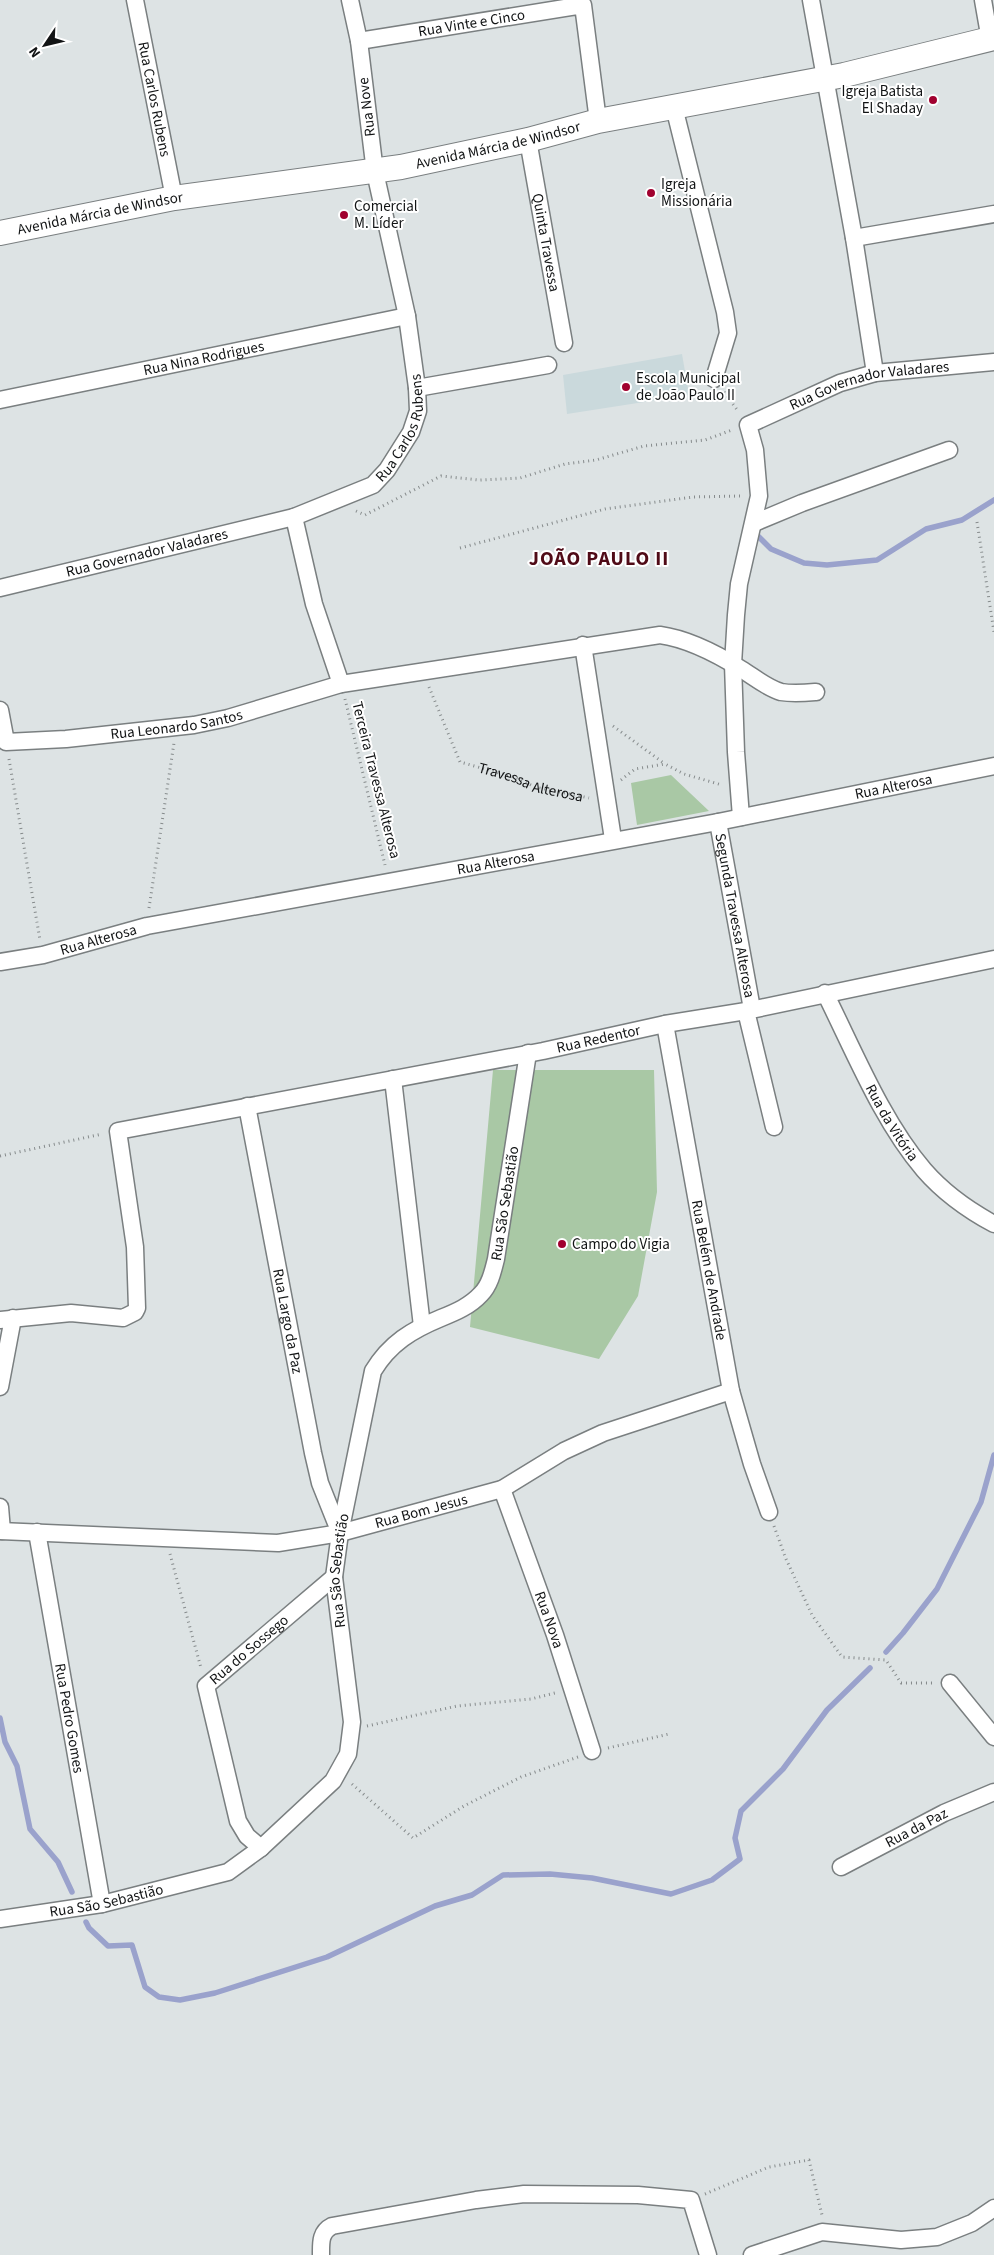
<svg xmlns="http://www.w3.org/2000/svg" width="994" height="2255" viewBox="0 0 994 2255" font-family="'Source Sans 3',sans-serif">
	<rect width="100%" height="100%" fill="#dde3e4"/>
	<path fill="#cad9dc" d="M682,354L689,395L567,414L563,375Z"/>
	<path fill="#a9c8a5" d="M671,775L709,811L637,825L631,783Z
		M493,1070H654L657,1192L638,1296L599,1359L470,1327Z"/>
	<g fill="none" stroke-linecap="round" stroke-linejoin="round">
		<path stroke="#9aa2cc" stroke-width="5.5" d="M756,534L771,549L804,563L827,565L877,560L926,529L962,520L994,500
			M886,1652L903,1633L937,1589L981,1502L994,1455
			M0,1718L5,1742L17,1766L30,1829L58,1862L72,1892
			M86,1922L89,1928L108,1946L132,1945L145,1987L159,1997L180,2000L215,1993L327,1957L435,1906L472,1895L503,1875L550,1874L592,1878L671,1894L712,1880L740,1859L735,1838L741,1811L783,1769L827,1710L870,1668"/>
		<g stroke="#7a7f80" stroke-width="19">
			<g id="street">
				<path id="s2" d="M135,0L174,198"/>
				<path d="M811,0L854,238L875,373"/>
				<path d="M983,0L990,40"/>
				<path id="s3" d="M359,41L583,5L598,121"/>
				<path d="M674,107L725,312L728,333L714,379"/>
				<path id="s4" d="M528,140L564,343"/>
				<path d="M854,238L994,214"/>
				<path d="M417,388L548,365"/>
				<path id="s5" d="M0,400L407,316"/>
				<path d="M754,523L802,503L949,450"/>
				<path id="s6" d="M0,588L294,517"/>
				<path d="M583,645L613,839"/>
				<path id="s7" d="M341,684L314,604L294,517L373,485L387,470L411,432L418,411L417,388L407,316L375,172L359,41L350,0"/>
				<path id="s8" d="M0,710L6,742L66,739L194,725L228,718L341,684L660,635C689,639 717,654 741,669C754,677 767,688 781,692C793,694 804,693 816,692"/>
				<path id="s9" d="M741,817L736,752L733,664L736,615L739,584L759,496L755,450L748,425L840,383L875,373L994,362"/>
				<path id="s10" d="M718,822L752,1009"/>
				<path id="s11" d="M0,962L43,955L147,926L718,822L994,766"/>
				<path id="s12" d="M825,993C854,1051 882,1121 924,1170C944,1193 968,1210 994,1224"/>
				<path d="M746,1011L774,1127"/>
				<path id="s13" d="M665,1024L731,1391L752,1464L769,1512"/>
				<path d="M393,1079L422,1326"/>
				<path id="s14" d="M247,1106L313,1453L320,1483L340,1533"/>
				<path id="s15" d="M0,1320L71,1313L123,1318L135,1312L137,1308L135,1247L118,1131L543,1051L665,1024L746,1011L994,959"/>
				<path d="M0,1387L13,1318"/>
				<path id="s16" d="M502,1489L555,1635L592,1751"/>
				<path d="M0,1507L2,1531"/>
				<path id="s17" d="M0,1531L278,1543L340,1533L502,1489L564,1451L603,1433L731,1391"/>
				<path id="s18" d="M37,1532L102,1904"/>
				<path d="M950,1683L994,1737"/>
				<path id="s19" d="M261,1848L247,1836L238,1821L206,1686L334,1577"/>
				<path id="s20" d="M841,1867L944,1813L994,1792"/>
				<path id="s21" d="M0,1919L102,1904L228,1872L261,1848L333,1781L348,1754L352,1722L334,1577L340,1533L373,1371C390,1343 412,1330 441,1318C456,1312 470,1306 481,1294C490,1285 493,1271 496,1259L528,1053"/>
				<path d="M321,2255C321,2243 320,2232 332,2226L476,2200L524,2194L638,2195L691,2200L708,2255"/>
				<path d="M752,2255L822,2232L901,2240L937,2237L972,2223L994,2208"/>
			</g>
		</g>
		<g stroke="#7a7f80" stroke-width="26">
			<g id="secondary">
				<path id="s22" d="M0,233L174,198L401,167L528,140L598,121L844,75L994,38"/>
			</g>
		</g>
		<g stroke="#868b8c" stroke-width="3" stroke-dasharray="1 4" stroke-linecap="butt">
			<path d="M724,392L738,411"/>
			<path d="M356,511L365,515L441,476L479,480L520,478L565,464L596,460L644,446L705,440L732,430"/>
			<path d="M977,522L994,632"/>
			<path d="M460,548L605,509L693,497L741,496"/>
			<path id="s1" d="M429,687L460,762L517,778L535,787L589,798"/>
			<path d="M345,699L385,865"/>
			<path d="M613,726L665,764"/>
			<path d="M9,759L40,940"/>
			<path d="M621,780L635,769L665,764L684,774L722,785"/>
			<path d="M149,908L174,743"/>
			<path d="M0,1156L102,1134"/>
			<path d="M774,1526L786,1559L812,1615L842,1657L886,1660L901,1683H933"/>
			<path d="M170,1554L201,1668"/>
			<path d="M367,1726L457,1706L531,1699L555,1693"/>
			<path d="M608,1748L669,1734"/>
			<path d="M352,1784L413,1838L464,1806L521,1777L578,1757"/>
			<path d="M705,2194L769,2167L809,2160L822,2215"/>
		</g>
		<use href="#street" stroke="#fff" stroke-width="16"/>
		<use href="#secondary" stroke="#fff" stroke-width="24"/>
	</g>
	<g fill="#a1012f" stroke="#fff" stroke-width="2">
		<circle cx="933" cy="100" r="5"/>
		<circle cx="651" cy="193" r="5"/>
		<circle cx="344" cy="215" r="5"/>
		<circle cx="626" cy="387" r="5"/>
		<circle cx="562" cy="1244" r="5"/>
	</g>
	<g text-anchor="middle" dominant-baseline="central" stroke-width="4" stroke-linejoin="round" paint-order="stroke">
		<g font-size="15" fill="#121415" stroke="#fff">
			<text stroke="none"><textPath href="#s3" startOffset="114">Rua Vinte e Cinco</textPath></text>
			<text stroke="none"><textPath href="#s2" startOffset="101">Rua Carlos Rubens</textPath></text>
			<text transform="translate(367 107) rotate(-97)">Rua Nove</text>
			<text stroke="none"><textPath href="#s22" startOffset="506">Avenida Márcia de Windsor</textPath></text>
			<text stroke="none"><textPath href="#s22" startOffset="102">Avenida Márcia de Windsor</textPath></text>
			<text stroke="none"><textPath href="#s4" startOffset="104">Quinta Travessa</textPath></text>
			<text stroke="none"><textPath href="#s5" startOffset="208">Rua Nina Rodrigues</textPath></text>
			<text stroke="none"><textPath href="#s9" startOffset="525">Rua Governador Valadares</textPath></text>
			<text stroke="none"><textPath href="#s7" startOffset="325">Rua Carlos Rubens</textPath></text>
			<text stroke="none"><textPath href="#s6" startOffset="151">Rua Governador Valadares</textPath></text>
			<text stroke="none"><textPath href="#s8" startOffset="204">Rua Leonardo Santos</textPath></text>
			<text transform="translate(376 780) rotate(76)">Terceira Travessa Alterosa</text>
			<text stroke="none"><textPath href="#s1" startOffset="155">Travessa Alterosa</textPath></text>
			<text stroke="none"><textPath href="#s11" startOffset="911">Rua Alterosa</textPath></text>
			<text stroke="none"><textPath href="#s11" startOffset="506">Rua Alterosa</textPath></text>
			<text stroke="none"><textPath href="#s10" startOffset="95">Segunda Travessa Alterosa</textPath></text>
			<text stroke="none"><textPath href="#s11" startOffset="101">Rua Alterosa</textPath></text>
			<text stroke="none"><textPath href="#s15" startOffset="809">Rua Redentor</textPath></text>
			<text stroke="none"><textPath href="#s12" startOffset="146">Rua da Vitória</textPath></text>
			<text stroke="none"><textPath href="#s21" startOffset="1021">Rua São Sebastião</textPath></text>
			<text stroke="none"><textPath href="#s13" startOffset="250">Rua Belém de Andrade</textPath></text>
			<text stroke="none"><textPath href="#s14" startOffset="219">Rua Largo da Paz</textPath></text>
			<text stroke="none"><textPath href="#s17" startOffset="425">Rua Bom Jesus</textPath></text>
			<text stroke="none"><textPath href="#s21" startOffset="588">Rua São Sebastião</textPath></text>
			<text stroke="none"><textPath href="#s16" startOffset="139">Rua Nova</textPath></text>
			<text stroke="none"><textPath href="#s19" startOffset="231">Rua do Sossego</textPath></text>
			<text stroke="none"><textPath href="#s18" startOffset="189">Rua Pedro Gomes</textPath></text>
			<text stroke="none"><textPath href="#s20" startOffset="85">Rua da Paz</textPath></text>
			<text stroke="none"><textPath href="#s21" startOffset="108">Rua São Sebastião</textPath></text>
		</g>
		<g font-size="15" fill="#121415" stroke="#fff" text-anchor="start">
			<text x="923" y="91" text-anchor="end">Igreja Batista<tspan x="923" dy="17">El Shaday</tspan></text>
			<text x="661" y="184">Igreja<tspan x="661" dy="17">Missionária</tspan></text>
			<text x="354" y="206">Comercial<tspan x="354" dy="17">M. Líder</tspan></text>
			<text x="636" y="378">Escola Municipal<tspan x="636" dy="17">de João Paulo II</tspan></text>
			<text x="572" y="1244">Campo do Vigia</text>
		</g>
		<g font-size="20" font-weight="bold" letter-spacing="1" fill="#500b17" stroke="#fff">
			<text x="599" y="559">JOÃO PAULO II</text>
		</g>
	</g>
	<g transform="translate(45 45) rotate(235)" stroke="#ffffff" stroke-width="4" paint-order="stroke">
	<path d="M0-4L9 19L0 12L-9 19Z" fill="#121415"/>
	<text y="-8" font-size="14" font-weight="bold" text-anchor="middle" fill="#121415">N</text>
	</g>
</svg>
